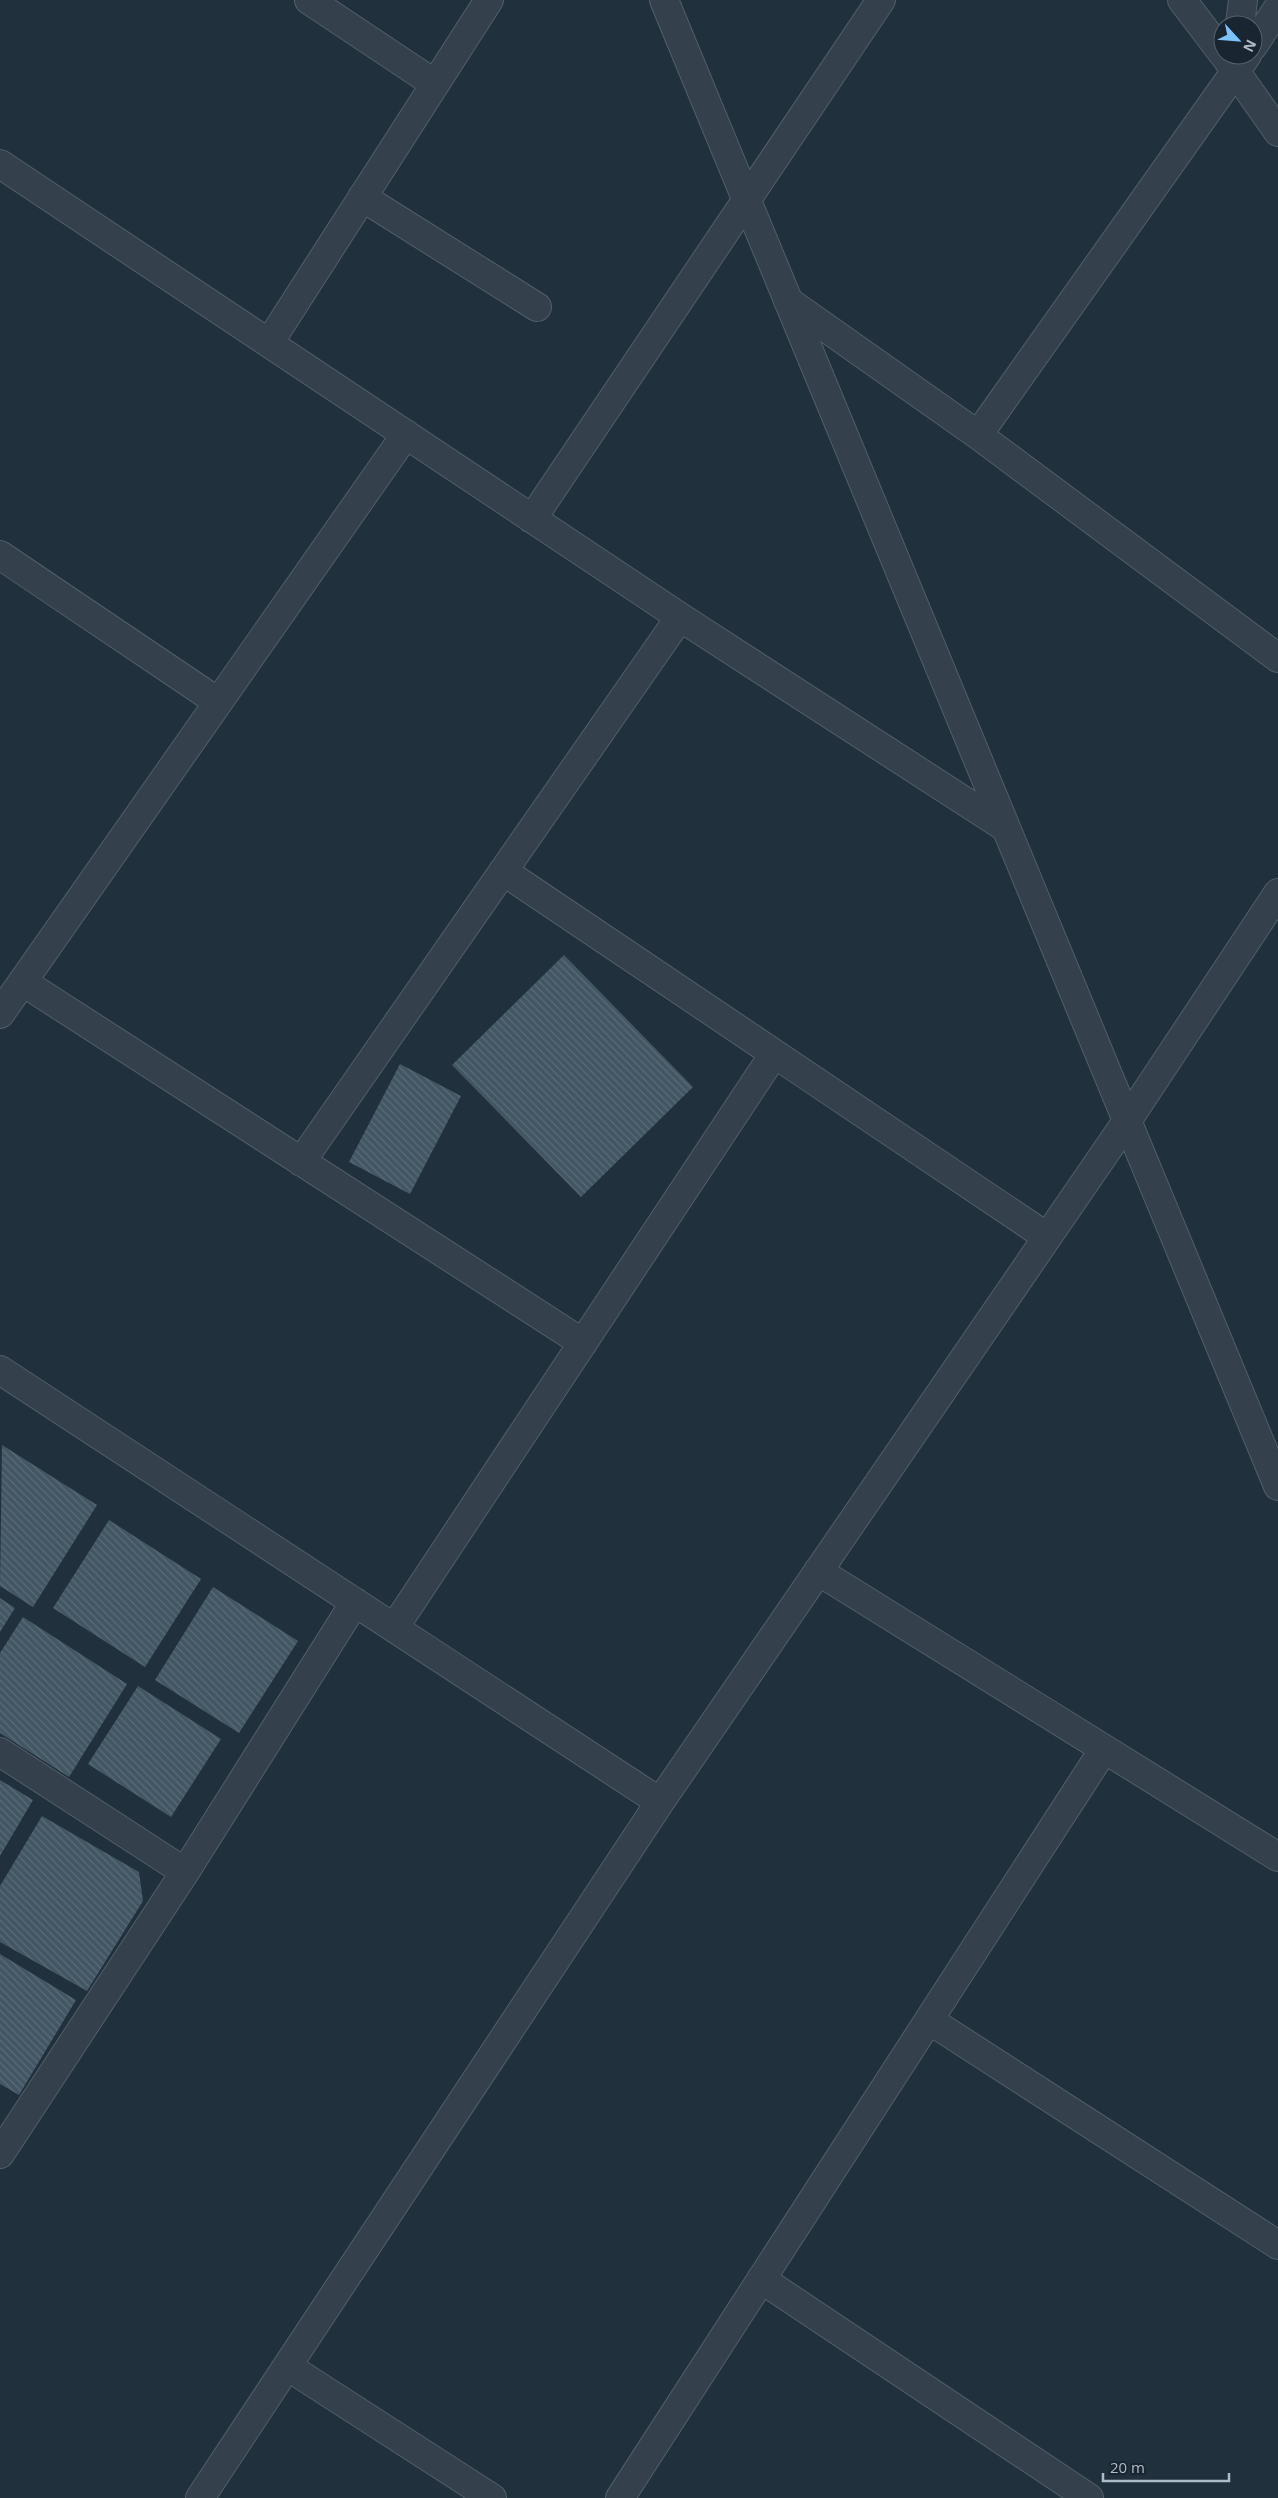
<svg xmlns="http://www.w3.org/2000/svg" width="1278" height="2498" viewBox="0 0 1278 2498" font-family="'Open Sans',sans-serif">
	<defs>
		<pattern id="building-back-hatch" width="6" height="6" patternUnits="userSpaceOnUse" patternTransform="scale(1.25)"><rect width="6" height="6" fill="#425663"/><path d="M-1 5l2 2M0 0l6 6M5-1l2 2" fill="none" stroke="#5b6c78"/></pattern>
	</defs>
	<rect width="100%" height="100%" fill="#20303c"/>
	<path fill="url(#building-back-hatch)" d="M564,955L693,1087L581,1197L452,1065Z
		M400,1064L461,1096L410,1194L349,1162Z
		M2,1445L97,1505L33,1607L0,1586Z
		M109,1520L201,1579L145,1667L53,1608Z
		M213,1587L298,1641L239,1733L155,1680Z
		M0,1598L15,1608L0,1632Z
		M23,1617L127,1684L69,1777L0,1733V1653Z
		M138,1686L221,1739L171,1817L88,1764Z
		M0,1780L33,1800L0,1856Z
		M42,1816L139,1872L143,1901L87,1991L0,1942V1886Z
		M0,1954L76,2000L19,2095L0,2084Z"/>
	<g fill="none" stroke-linecap="round" stroke-linejoin="round">
		<g stroke="#515f6a" stroke-width="30">
			<path id="minor" d="M309,0L435,84
				M664,0L1278,1486
				M1182,0L1223,54
				M1240,25L1243,0
				M1253,46L1278,8
				M1224,55L1278,132
				M0,164L680,617L1006,828
				M362,197L537,307
				M788,301L978,435L1278,658
				M269,343L489,0
				M978,435L1247,55
				M532,519L881,0
				M0,555L218,702
				M503,871L1047,1237
				M23,982L583,1343
				M0,1014L406,434
				M301,1162L680,617
				M0,1370L660,1802
				M818,1571L1278,1857
				M394,1628L774,1054
				M0,1752L185,1872L0,2154
				M185,1872L355,1602
				M929,2020L1278,2245
				M761,2279L1089,2498
				M287,2366L492,2498
				M200,2498L660,1802L1127,1121L1278,893
				M620,2498L1104,1749"/>
		</g>
		<use href="#minor" stroke="#34414c" stroke-width="28"/>
	</g>
	<g transform="translate(1238 40) rotate(116)"><circle r="24" fill="#192631" stroke="#55626d"/>
	<path d="M0-4L9 19L0 12L-9 19Z" fill="#7dc2ff"/>
	<text y="-8" font-size="14" font-weight="bold" text-anchor="middle" fill="#aebcc8">N</text>
	</g>
	<path d="M1103 2473v8h126v-8" fill="none" stroke="#aebcc8" stroke-width="2.5"/>
	<text x="1110" y="2473" font-size="15" fill="#aebcc8" stroke="#192631" stroke-width="4" paint-order="stroke">20 m</text>
</svg>
